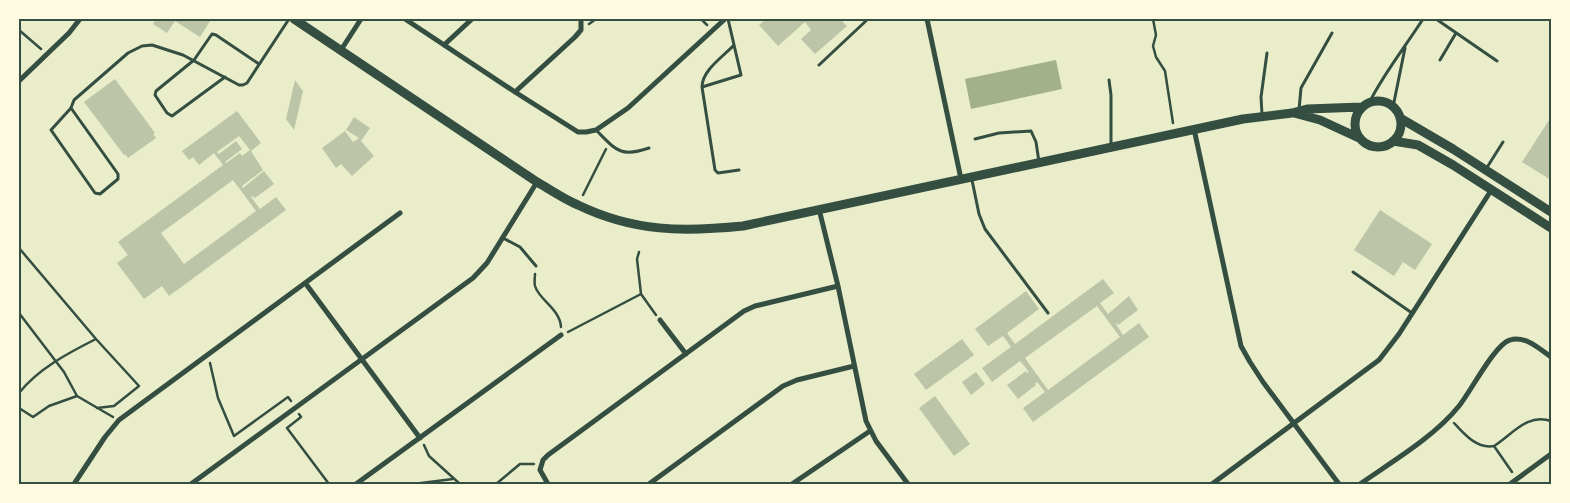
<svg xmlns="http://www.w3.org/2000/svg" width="1570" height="503" viewBox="0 0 1570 503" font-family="Helvetica,sans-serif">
	<rect width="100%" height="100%" fill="#e9edc9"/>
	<path fill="#a3b18a" d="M1056,60L1062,89L971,109L965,79Z"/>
	<path fill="#bcc5a7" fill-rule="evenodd" d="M156,19H206L210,21L200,37L175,21L167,33L153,24Z
		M766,19H840L847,26L815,54L801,39L811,30L805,22L778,46L759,25Z
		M115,79L155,133L153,134L156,138L128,158L125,154L124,155L84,102Z
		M295,80L303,91L294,130L286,119Z
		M237,111L261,143L251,151L263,170L242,186L243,188L264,171L274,184L255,198L253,196L251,197L260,209L276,197L286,210L169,296L162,286L144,299L117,263L128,255L118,242L223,165L214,153L199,165L193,157L189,160L182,151ZM239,136L250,150L242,156L240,153L226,163L225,162L242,149L236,141L219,154L217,152ZM233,180L256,211L184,264L161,233Z
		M354,117L370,128L361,141L374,156L352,176L341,164L336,168L322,148L345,131L353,142L359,138L346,130Z
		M1551,117V180L1522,162Z
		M1380,210L1432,244L1415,270L1403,262L1394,276L1354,250Z
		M1103,279L1114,293L1100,303L1108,314L1129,296L1138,310L1118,325L1117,323L1116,324L1123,335L1139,323L1149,337L1033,422L1023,408L1045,392L1037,382L1035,384L1036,385L1018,399L1007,385L1026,371L1027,373L1029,372L1020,361L992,382L982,368L1011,347L1003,336L988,346L975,329L1026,291L1039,309L1007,333L1015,344ZM1097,306L1120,337L1048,390L1025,358Z
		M962,339L974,355L926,390L914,374Z
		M976,372L985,384L971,395L962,382Z
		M935,396L970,444L954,456L919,408Z"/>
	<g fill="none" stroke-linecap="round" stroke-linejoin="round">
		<path stroke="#344e41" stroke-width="2.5" d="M701,19L707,25
			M1153,19L1156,35L1153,46L1156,57L1165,71L1173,123
			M589,24L596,19
			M19,30L41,49
			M583,195L606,149
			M19,248L96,339L139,386L114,406L97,408
			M639,252L637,259L641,294
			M535,274C535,277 534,282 535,286C539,300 560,309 561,327
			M19,313L64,372L77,396
			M568,332L641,294L656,315
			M210,363L218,398L234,436L288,397L291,401
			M19,393C38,369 68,353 96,339
			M19,408L33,417L49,406L77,396L113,417
			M299,414L301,417L287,428L329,484
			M1454,423C1465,435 1477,449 1494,446L1512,472
			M424,445L429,456L460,484
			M1494,446C1513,434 1527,413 1551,421
			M413,484L453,479
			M496,484L520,464H534"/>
		<path stroke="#344e41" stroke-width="3" d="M1436,19L1497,61
			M734,45C724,56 702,70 702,87L715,170L718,173L739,170
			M1440,60L1456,33
			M819,65L868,19
			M225,77L172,116L167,113L155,95L156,91L194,60L212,34L216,35L259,64
			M1109,80L1111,95V146
			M702,87L741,75L728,19
			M1369,103C1384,73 1405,47 1423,19
			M1393,107L1405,48
			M71,108L118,174V179L100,194L95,193L51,130L71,108L74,100L128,53L142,46L152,45L183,55L239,85H243L247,83L289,19
			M1299,110L1301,88L1332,33
			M1262,114L1261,97L1267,53
			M596,130C616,150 620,158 649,148
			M975,139L999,133L1031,131L1036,142L1039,162
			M1486,169L1503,142
			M972,180L979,214L985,229L1048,313
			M503,238L520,247L536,266
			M1353,272L1412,313"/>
		<path stroke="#344e41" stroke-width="5" d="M405,19L515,92L578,132H586L596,130L628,108L725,19
			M927,19L961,179
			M444,45L472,19
			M341,50L361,19
			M19,81L69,33L80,19
			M515,92L575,37L581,30V19
			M1194,129L1241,346L1250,362L1263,382L1339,484
			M819,209L838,286L866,421L876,441L908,484
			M306,284L420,438
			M660,320L686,354
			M74,484L105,437L119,420L400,213
			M191,484L473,278L487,263L537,182
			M356,484L561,335
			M548,484L540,470L543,460L548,455L744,311L755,306L838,286
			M649,484L783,386L797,380L854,366
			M792,484L870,431
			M1212,484L1379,360L1399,334L1492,189
			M1360,484C1393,461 1434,437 1459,406C1471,391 1495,344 1510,340C1525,335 1540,349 1551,357
			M1510,484L1551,454"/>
		<path stroke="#344e41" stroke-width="9" d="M294,19L537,182C551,190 564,199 578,205C634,232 683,232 743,226L1243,119L1292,113L1307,109L1362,107
			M1355 124a23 23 0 1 1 46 0a23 23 0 1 1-46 0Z
			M1294,113L1320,120L1359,138
			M1400,118L1453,149L1551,212
			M1393,141L1418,145L1453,165L1551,228"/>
	</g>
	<rect width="1570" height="503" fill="none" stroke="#fefae0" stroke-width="40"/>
	<rect x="20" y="20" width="1530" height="463" fill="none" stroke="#344e41" stroke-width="2"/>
</svg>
